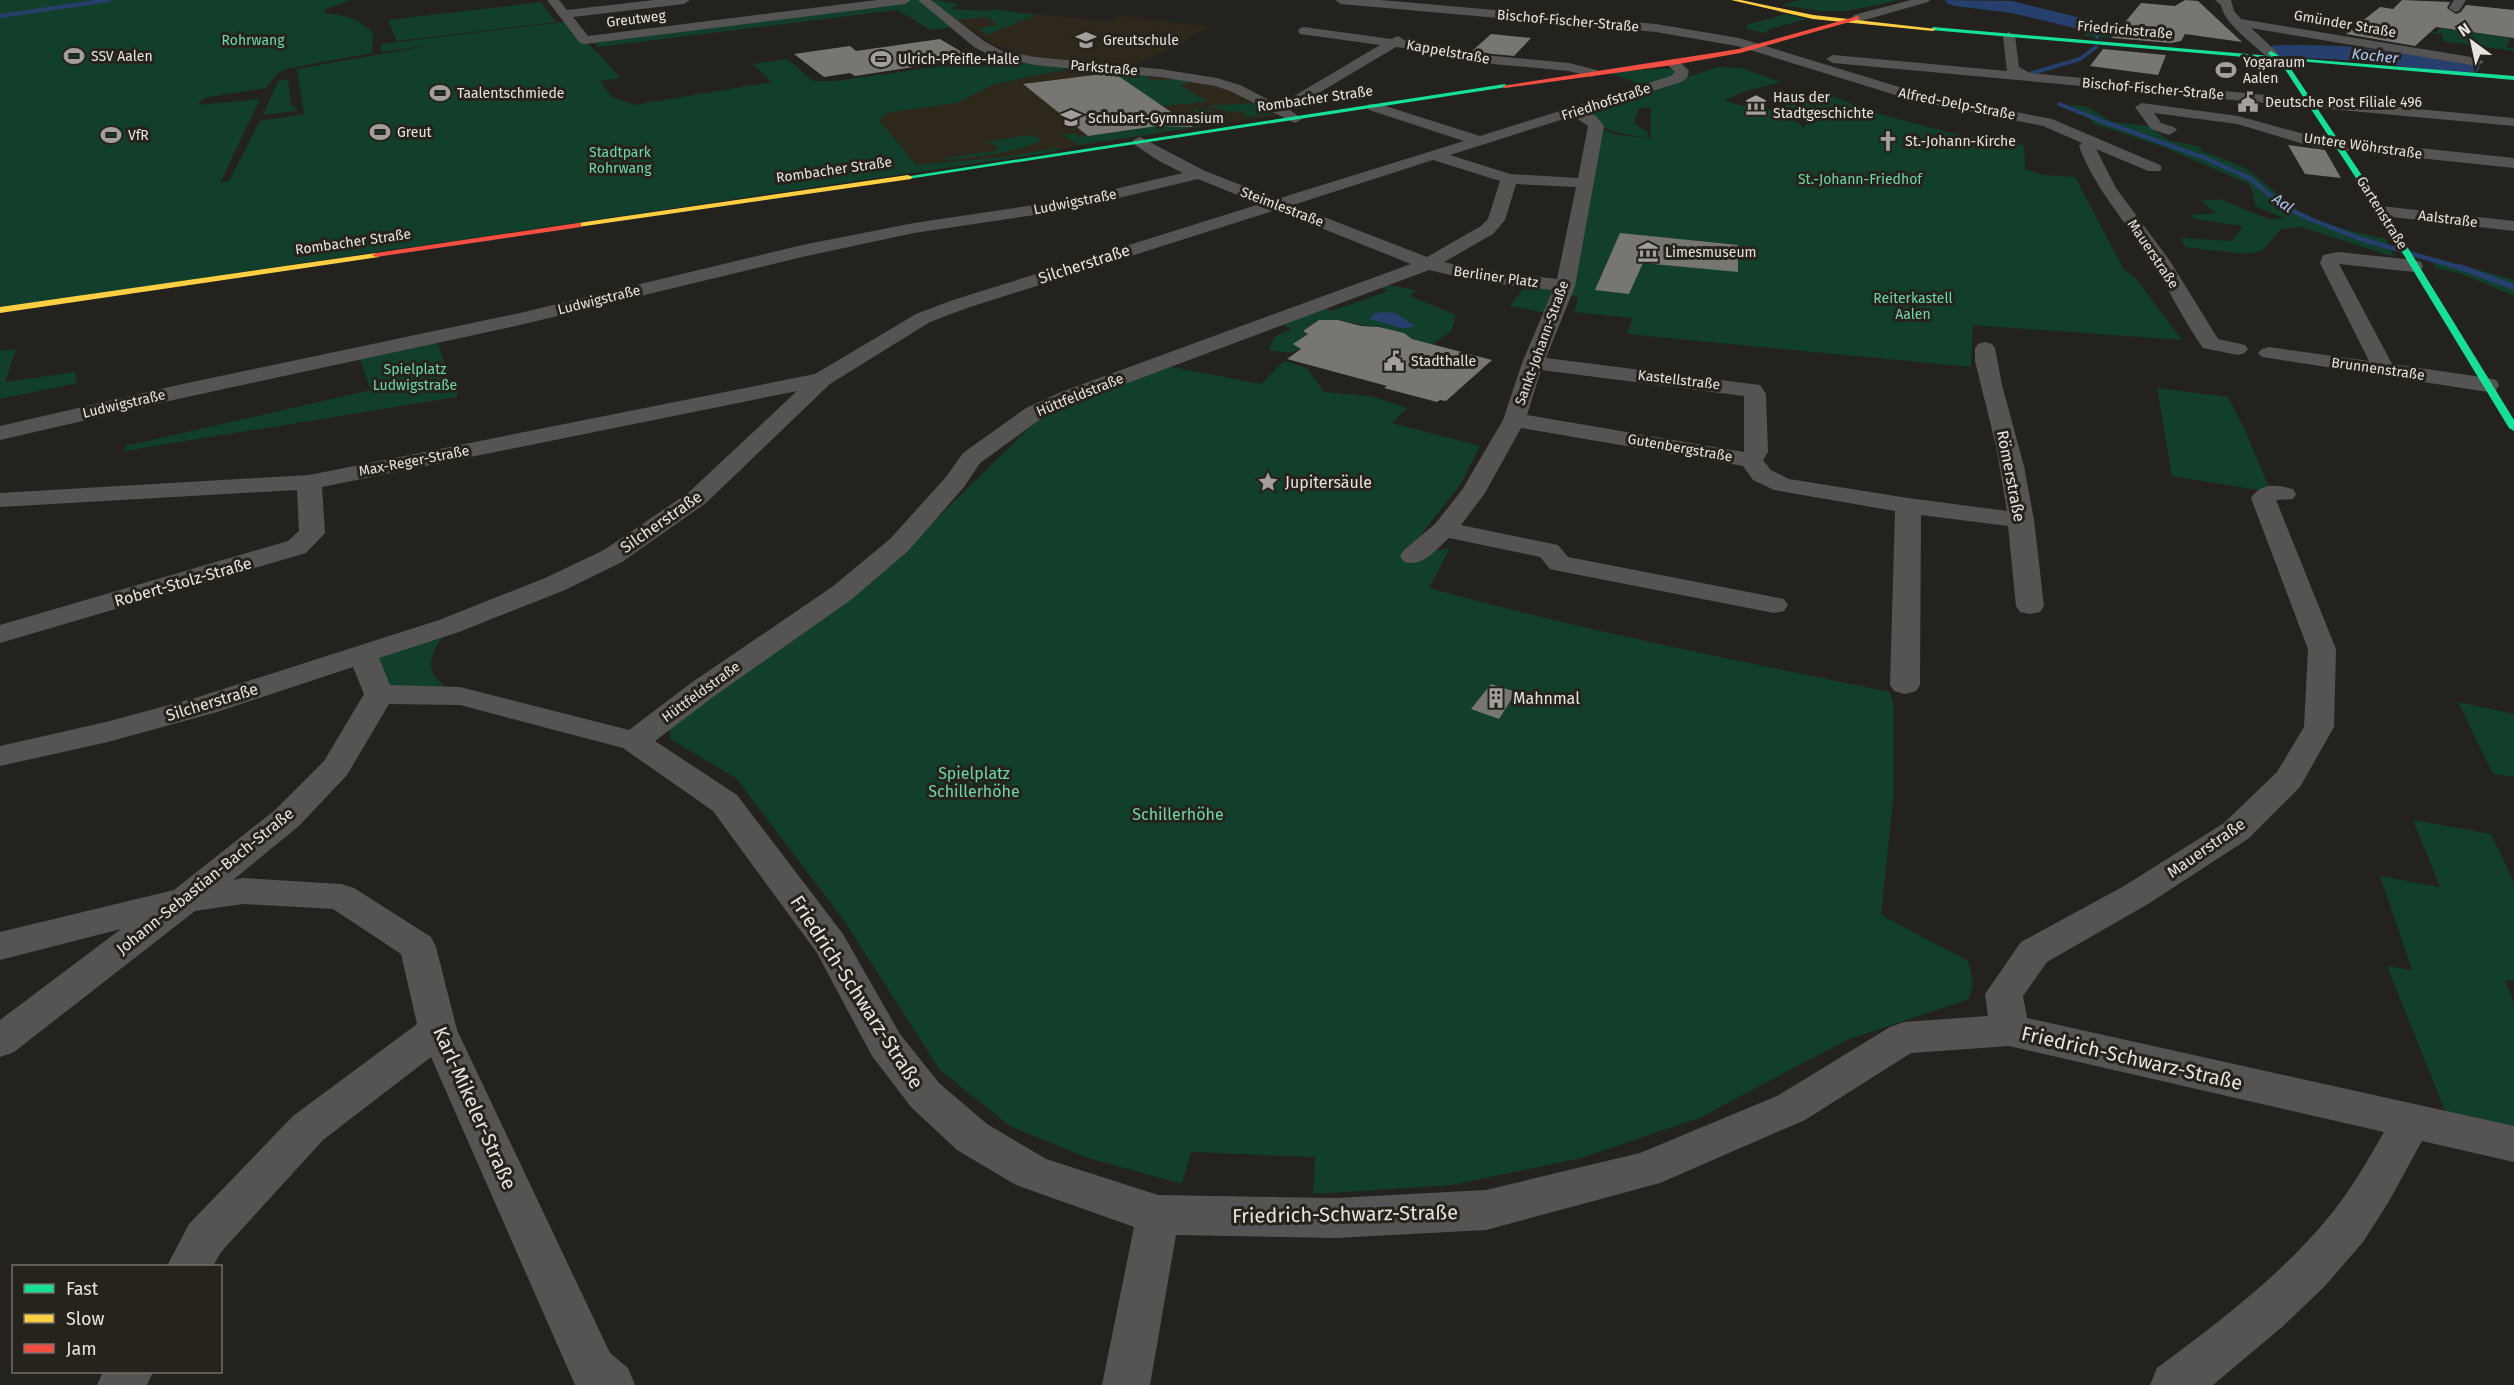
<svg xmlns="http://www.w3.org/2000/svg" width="2514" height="1385" viewBox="0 0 2514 1385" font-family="'Fira Sans',sans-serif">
	<rect width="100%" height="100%" fill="#24221e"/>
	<path fill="#2e281c" d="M1006,11L1106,21L1120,16L1212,27L1190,36L1183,44L1131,66L1034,57L1018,53L994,45L953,17Z
		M1077,67L1213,82L1280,115L923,170L916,165L878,120L887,113L957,103L995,84Z"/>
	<path fill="#123f2b" d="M0,0H351L323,10L327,14C345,14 359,20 373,32L372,53L285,69L278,73L266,88L204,98L197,105L260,99L220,183L229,181L260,121L304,114L297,69L438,44L551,29L381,52V44L564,22L599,54L620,78L600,81L612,97L634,105L772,82L753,64L787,59L813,81H836L962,63L969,67L1026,62L1077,67L995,84L957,103L887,113L879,120L916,165L1005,157L1062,147L1053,152L0,308Z
		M905,0H926L956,27L931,30L897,10L598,47L594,43Z
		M938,0L959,4L950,9L988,11L993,9L1036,15L988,35L978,28L998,25L987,17L955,20L930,1Z
		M1799,0H1892L1896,1L1847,11H1821L1781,5Z
		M1960,0L2043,9L2041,11L2086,23L2088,21L2109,24L2114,33L2122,35L2180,43L2085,36L2084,30L2069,21L2047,19L2045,15Z
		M541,2L556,22L397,41L388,20Z
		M1786,14L1807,19L1770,29L1764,33L1747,29L1746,25Z
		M2441,28L2511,38L2506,47L2514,48V51L2443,41L2442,34L2415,31L2436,32Z
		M2297,44L2346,47L2415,59L2428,64L2301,53L2278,49H2301Z
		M1718,67L1741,68L1781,82L1742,92L1724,101L1765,111L1818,95L1808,119L1793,118L1804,128L1823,93L1880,114L1951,133L2024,145L2025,169L2043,175L2075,177L2124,270L2135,277L2182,340L1973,325L1971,367L1627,334L1633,318L1574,312L1578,297L1565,295L1603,129L1617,135L1651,138V107L1639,108L1634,123L1648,132V137C1616,134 1607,132 1582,112Z
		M1676,68L1677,76L1647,87L1607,72Z
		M1115,74L1146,75L1149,79C1162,82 1176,77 1189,79L1187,84L1180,85L1208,102L1159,106Z
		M288,79L291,106H295L296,111L263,115L278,81Z
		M1255,103L1271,114L1248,117L1239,111L1231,112L1206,106Z
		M2076,105L2088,107L2112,122L2149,126L2170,141L2199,146L2202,152L2217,156L2247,169L2307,218L2343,229L2386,239L2394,257L2301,227L2281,229L2262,251L2245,254L2185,247L2180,238L2232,241L2243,226L2194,219L2191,215L2216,213L2201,201L2219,199L2271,220L2284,218L2255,206L2254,194L2249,184L2161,146L2092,123V120L2062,107Z
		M1194,108L1204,109L1227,118V122L1080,145L1062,135L1075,133L1080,137L1132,130L1112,113L1162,126L1184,125L1182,123L1196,118Z
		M1029,135L1042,139C1031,151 967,158 949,160L942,159L999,150L993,144L983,142Z
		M2429,256L2514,280V296L2462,274L2436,268Z
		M1528,283L1562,287L1551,314L1510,306Z
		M1382,284L1416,290L1410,296L1456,315L1451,332L1432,344L1412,339L1404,333L1338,320H1319L1303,331L1308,334L1294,344L1301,349L1289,353L1269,350L1274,337L1292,329L1278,322L1319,306L1331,311L1388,291L1378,285Z
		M437,339L450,381L459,386L457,397L124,451L125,446L371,390L359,357Z
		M16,349L5,382L75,372L77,383L0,399V351Z
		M1284,361L1307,368L1324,392L1371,396L1407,408L1392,423L1480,446L1460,485L1416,541L1413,555L1450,548L1429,588C1581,630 1736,660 1890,692L1893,703V800L1881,915L1968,961L1973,982L1969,999L1847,1040L1699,1118L1581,1158L1452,1185L1313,1194L1315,1157L1191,1152L1182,1184L1088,1158L1010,1126L940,1070L843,919L736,778L670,739V726L905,550L1044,413L1167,366L1261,384Z
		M2157,388L2228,397L2245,430L2271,492L2172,476Z
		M449,626C427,661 419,672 460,696L385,690L370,657Z
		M2458,702L2514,714V777L2493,774Z
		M2413,820L2491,834L2514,882V981L2505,980L2514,1002V1133L2448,1118L2387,966L2412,970L2380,876L2440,887Z"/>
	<path fill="#263f6d" d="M1382,312L1395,313L1416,327L1401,328L1369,319L1374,314Z"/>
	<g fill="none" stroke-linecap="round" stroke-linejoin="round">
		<path stroke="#263f6d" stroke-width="4" d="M0,16L109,0
			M2094,26L2097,37
			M2032,73L2080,59L2096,47
			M2059,104L2097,119"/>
		<path stroke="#263f6d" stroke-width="4.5" d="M2093,118L2205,158L2251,179L2283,206L2310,219L2361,239L2464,269"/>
		<path stroke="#263f6d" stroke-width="6" d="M2460,267L2514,287"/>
		<path fill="#263f6d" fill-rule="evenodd" d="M1945,0L2012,1L2110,25L2113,29L2110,33L2103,35L2012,13L1955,6L1948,4Z
			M2280,45L2345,46L2469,60L2477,62L2480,67L2477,72L2469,74L2345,60L2272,56L2269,51L2272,46Z"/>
	</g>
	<path fill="#777672" d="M2185,0L2198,1L2242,42L2185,34L2181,41L2171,43L2112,38L2141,3L2175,6Z
		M2402,0L2450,2L2447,8L2456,14L2461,12L2466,5L2514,10V38L2436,27L2415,46L2346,34L2380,7L2393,9Z
		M1491,34L1531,38L1514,56L1471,52Z
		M940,39L972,58L855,76L850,73L824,77L794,54L850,46L856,51Z
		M2103,49L2166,55L2158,75L2090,66Z
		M1102,74L1117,75L1193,127L1157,126L1088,136L1023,84Z
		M2288,145L2325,150L2341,178L2305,174Z
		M1620,233L1738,245V272L1643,263L1629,294L1595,290Z
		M1319,320H1338L1361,326L1379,327L1404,333L1412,339L1492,360L1446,401L1440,400L1437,402L1384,388L1387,386L1287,359L1301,349L1293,344L1308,334L1303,331Z
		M1491,684L1516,692L1499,719L1471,709Z"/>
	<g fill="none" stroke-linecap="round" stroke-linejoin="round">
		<path fill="#565453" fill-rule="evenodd" d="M547,0H559L567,10L654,0H690L684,4L573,17L588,36L877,0H911L905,4L585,44L580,43Z
			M918,0H931L984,41L1000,50L1035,57L1160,69L1217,78L1240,85L1279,105L1380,45L1300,34L1298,31L1300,28L1304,27L1391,39L1398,36L1404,40L1461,48L1463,53L1569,63L1597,70L1599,73L1592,77L1569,71L1460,61L1448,54L1396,47L1290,110L1302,119L1295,123L1230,91L1215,86L1160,77L1035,65L991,56L974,47Z
			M1335,0H1381L1656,24L1739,38L1922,94L2052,119L2160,165L2162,168L2160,171H2148L2096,149L2116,188L2170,261L2218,339L2245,345L2248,349L2245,353L2238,355L2203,348C2183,320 2169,289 2151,260C2126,222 2095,189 2079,146L2082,143L2043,126L1915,101L1737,46L1656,32L1341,4Z
			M1911,0H1930L1928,2L1858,22L1852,18L1854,15Z
			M2215,0H2231L2234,11L2241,19L2477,58L2484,62L2477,66L2251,28L2278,53L2271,57L2266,56C2253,44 2223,22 2221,5Z
			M2454,0H2466L2459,11L2455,12L2449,8Z
			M2009,32L2015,36L2019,67L2030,73L2514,118V126L1833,63L1826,59L1833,55L2007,71L2003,36Z
			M1673,59L1678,60L1689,71L1687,78L1681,82L1588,112L1596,116L1604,126L1575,286L1546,358L1760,385L1766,394L1768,452L1763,460L1771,470L1789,479L1908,498L2007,511L1996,446L1975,361V348L1978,344L1985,342L1992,344L1995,348L2002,385L2024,466L2034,520L2044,606L2040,612L2030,614L2020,612L2016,606L2008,526L1921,515L1920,685L1916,691L1905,694L1894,691L1890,685L1895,511L1774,490L1753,480L1743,466L1521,428L1485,493L1461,525L1558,545L1568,557L1774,597L1784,599L1788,605L1784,611L1774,613L1559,571L1550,569L1540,557L1449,538C1435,550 1424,567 1404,562L1400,556L1404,550L1435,524L1462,490L1503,420L1522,363L1553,290L1479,282L1429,270L1077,402L1042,418L980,463L964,487L908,551L852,599L713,697L655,741L737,795L843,934L900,1034L939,1083L987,1124L1046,1159L1158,1195L1336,1198L1486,1190L1640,1153L1777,1096L1890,1027L1904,1022L1988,1016L1985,994L2021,942L2124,886L2224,823L2277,772L2304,727L2308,649L2251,498C2262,482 2276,485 2293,489L2296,494L2293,499L2276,500L2336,649L2334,727L2300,787L2248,839L2148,904L2047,962L2023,996L2027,1018L2514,1126V1162L2422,1141L2388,1203L2363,1242L2324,1287L2282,1327L2213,1385H2150L2157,1368C2219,1322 2283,1274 2332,1213C2352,1188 2368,1160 2384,1132L2009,1046L1911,1053L1805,1120L1660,1183L1486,1230L1336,1238L1176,1235L1150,1385H1102L1134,1227L1016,1185L957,1150L911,1107L872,1056L817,953L713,811L623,748L460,705L389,704L347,775L299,826L233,880L243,878L341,884L354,888L431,937L436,947L457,1030L610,1353L628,1368L635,1385H575L431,1057L323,1140L221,1252L213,1266H167L189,1224L293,1116L417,1024L401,954L333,909L243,904L195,911L14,1052L0,1057V1020L121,929L0,960V932L174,890L275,810L324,761L364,694L353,667L217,712L108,742L0,766V746L106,722L195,698L439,620L545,578L604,550L688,493L797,391L322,487L325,533L306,553L0,643V625L288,541L299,531L297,490L0,507V493L309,475L815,374L916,314L953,300L1260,204L1198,179L1068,210L914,233L802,257L520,325L178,399L0,440V426L178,385L520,313L802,245L914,223L1068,200L1183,173L1159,161L1135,145L1132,142L1135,139L1140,137L1205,171L1277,199L1464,141L1369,110L1367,107L1369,104H1379L1480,136L1671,76L1675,72L1666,63ZM1573,116L1588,126L1578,178L1510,174L1450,155ZM1433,160L1500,181L1488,219L1481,226L1427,257L1293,205ZM1516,184L1576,187L1557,279L1479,270L1444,262L1493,234L1505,220ZM1276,210L1411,264L1061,392L1026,408L963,453L946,477L890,539L832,587L691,683L629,730L460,687L390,685L379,658L459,632L565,590L622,562L706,503L830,384L930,322L967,308ZM1541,370L1744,396V452L1527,415Z
			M2142,103L2238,116L2315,137L2514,158V168L2314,147L2237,124L2154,113L2161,123L2174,127L2177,130L2169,135L2151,129L2135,107Z
			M2381,206L2514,221V231L2375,215L2372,211L2375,207Z
			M2338,252L2414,260L2421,262L2423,266L2421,270L2414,272L2339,264L2392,364L2488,378L2496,380L2499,385L2496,390L2488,392L2262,357L2258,353L2262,349L2269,347L2369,361L2320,263L2323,255Z
			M103,1372H153L147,1385H97Z"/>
		<path fill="#16e098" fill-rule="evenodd" d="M1933,27L2271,56L2268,53L2271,51L2281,57L2514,76V80L2285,60L2379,201L2514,420V431L2509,428L2371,201L2279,60L1931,30Z
			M1505,84L1507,87L908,179L904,177Z"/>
		<path fill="#ffcf43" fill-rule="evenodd" d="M1731,0H1741L1813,15L1936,29L1933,31L1813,19Z
			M908,175L912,177L911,179L578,227L574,225L578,223Z
			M376,253H379V257L0,313V307Z"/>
		<path fill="#f24e42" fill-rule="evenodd" d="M1858,16L1860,19L1740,53L1673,65L1505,88L1502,86L1739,49Z
			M578,223H581V227L376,257L372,255L376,253Z"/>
	</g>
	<defs>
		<g id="school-bare" transform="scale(1.62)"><path d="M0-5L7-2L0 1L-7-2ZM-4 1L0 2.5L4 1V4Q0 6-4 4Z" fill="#a3a09b" stroke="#26231c" stroke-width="2.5" paint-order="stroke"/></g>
		<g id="stadium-bare" transform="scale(1.62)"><path d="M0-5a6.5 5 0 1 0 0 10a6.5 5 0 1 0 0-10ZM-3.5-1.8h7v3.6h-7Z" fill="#a3a09b" stroke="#26231c" stroke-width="2.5" paint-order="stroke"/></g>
		<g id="civic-bare" transform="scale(1.62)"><path d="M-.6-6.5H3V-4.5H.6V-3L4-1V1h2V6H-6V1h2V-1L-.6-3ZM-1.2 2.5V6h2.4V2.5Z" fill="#a3a09b" stroke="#26231c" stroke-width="2.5" paint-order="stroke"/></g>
		<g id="museum-bare" transform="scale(1.62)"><path d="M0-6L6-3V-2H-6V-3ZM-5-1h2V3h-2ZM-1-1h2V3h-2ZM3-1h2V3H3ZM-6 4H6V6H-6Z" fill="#a3a09b" stroke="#26231c" stroke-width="2.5" paint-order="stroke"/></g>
		<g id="church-bare" transform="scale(1.62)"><path d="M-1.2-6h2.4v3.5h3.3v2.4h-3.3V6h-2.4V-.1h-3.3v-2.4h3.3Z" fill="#a3a09b" stroke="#26231c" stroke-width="2.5" paint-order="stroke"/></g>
		<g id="sight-bare" transform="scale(1.62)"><path d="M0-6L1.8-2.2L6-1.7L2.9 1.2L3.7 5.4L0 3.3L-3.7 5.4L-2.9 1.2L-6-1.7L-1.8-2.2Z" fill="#a3a09b" stroke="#26231c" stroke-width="2.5" paint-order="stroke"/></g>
		<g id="building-bare" transform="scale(1.62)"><path d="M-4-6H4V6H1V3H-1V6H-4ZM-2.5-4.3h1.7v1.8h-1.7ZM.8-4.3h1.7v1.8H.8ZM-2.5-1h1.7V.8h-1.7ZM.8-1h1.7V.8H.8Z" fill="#a3a09b" stroke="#26231c" stroke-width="2.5" paint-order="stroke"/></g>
	</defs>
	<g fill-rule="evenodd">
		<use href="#school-bare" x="1086" y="40"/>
		<use href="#stadium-bare" x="74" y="56"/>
		<use href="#stadium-bare" x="881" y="59"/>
		<use href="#stadium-bare" x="2226" y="70"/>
		<use href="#stadium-bare" x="440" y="93"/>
		<use href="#civic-bare" x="2248" y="102"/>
		<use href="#museum-bare" x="1756" y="105"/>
		<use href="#school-bare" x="1071" y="118"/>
		<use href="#stadium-bare" x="380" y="132"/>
		<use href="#stadium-bare" x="111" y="135"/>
		<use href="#church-bare" x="1888" y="141"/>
		<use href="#museum-bare" x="1648" y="252"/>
		<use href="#civic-bare" x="1394" y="361"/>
		<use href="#sight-bare" x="1268" y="482"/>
		<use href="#building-bare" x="1496" y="698"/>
	</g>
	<g text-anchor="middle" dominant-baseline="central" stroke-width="6" stroke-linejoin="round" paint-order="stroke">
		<g font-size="14" fill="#e7e4df" stroke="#26231c">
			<text transform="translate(636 19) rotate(-7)">Greutweg</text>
			<text transform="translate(1568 21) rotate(5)">Bischof-Fischer-Straße</text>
			<text transform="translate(2345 24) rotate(10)">Gmünder Straße</text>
			<text transform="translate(2125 30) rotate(5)">Friedrichstraße</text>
			<text transform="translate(1448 52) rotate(10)">Kappelstraße</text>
			<text transform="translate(1104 68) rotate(5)">Parkstraße</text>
			<text transform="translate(2153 89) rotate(5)">Bischof-Fischer-Straße</text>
			<text transform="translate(1315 99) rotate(-8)">Rombacher Straße</text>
			<text transform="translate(1606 102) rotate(-18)">Friedhofstraße</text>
			<text transform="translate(1957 104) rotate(11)">Alfred-Delp-Straße</text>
			<text transform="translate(2363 146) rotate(8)">Untere Wöhrstraße</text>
			<text transform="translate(834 170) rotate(-8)">Rombacher Straße</text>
			<text transform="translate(1075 202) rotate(-11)">Ludwigstraße</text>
			<text transform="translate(1282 207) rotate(21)">Steimlestraße</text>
			<text transform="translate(2382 213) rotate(58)">Gartenstraße</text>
			<text transform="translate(2448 219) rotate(7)">Aalstraße</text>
			<text transform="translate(353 242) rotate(-8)">Rombacher Straße</text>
			<text transform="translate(2153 254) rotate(56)">Mauerstraße</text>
			<text transform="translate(1496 277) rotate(8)">Berliner Platz</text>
			<text transform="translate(599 300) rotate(-14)">Ludwigstraße</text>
			<text transform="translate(1542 343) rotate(-70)">Sankt-Johann-Straße</text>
			<text transform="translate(2378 369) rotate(8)">Brunnenstraße</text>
			<text transform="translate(1679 380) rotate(7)">Kastellstraße</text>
			<text transform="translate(1080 395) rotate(-22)">Hüttfeldstraße</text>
			<text transform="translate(124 404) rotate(-13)">Ludwigstraße</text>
			<text transform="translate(1680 448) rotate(10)">Gutenbergstraße</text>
			<text transform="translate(414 461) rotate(-11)">Max-Reger-Straße</text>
			<text transform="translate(701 692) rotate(-36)">Hüttfeldstraße</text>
		</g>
		<g font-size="14" fill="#6dd8a6" stroke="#26231c">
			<text x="253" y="40">Rohrwang</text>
			<text x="620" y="152">Stadtpark<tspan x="620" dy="16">Rohrwang</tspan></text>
			<text x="1860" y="179">St.-Johann-Friedhof</text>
			<text x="1913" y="298">Reiterkastell<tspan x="1913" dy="16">Aalen</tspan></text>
			<text x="415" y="369">Spielplatz<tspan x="415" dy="16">Ludwigstraße</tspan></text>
		</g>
		<g font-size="14" fill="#e7e4df" stroke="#26231c" text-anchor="start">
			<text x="1103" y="40">Greutschule</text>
			<text x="91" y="56">SSV Aalen</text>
			<text x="898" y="59">Ulrich-Pfeifle-Halle</text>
			<text x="2243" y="62">Yogaraum<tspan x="2243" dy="16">Aalen</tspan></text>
			<text x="457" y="93">Taalentschmiede</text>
			<text x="1773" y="97">Haus der<tspan x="1773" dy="16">Stadtgeschichte</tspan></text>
			<text x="2265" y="102">Deutsche Post Filiale 496</text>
			<text x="1088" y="118">Schubart-Gymnasium</text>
			<text x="397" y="132">Greut</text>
			<text x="128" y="135">VfR</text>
			<text x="1905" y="141">St.-Johann-Kirche</text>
			<text x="1665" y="252">Limesmuseum</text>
			<text x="1411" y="361">Stadthalle</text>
		</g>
		<g font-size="15" font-style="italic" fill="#abc7f7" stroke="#26231c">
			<text transform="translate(2375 56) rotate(6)">Kocher</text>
			<text transform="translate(2283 203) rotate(34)">Aal</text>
		</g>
		<g font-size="16" fill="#e7e4df" stroke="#26231c">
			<text transform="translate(1084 264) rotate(-18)">Silcherstraße</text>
			<text transform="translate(2011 476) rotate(79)">Römerstraße</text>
			<text transform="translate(661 522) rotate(-35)">Silcherstraße</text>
			<text transform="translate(183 582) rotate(-16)">Robert-Stolz-Straße</text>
			<text transform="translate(212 702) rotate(-17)">Silcherstraße</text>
			<text transform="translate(2206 848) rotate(-35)">Mauerstraße</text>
			<text transform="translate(205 881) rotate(-39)">Johann-Sebastian-Bach-Straße</text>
		</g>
		<g font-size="16" fill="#e7e4df" stroke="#26231c" text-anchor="start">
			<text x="1285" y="482">Jupitersäule</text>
			<text x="1513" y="698">Mahnmal</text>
		</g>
		<g font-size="16" fill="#6dd8a6" stroke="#26231c">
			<text x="974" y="773">Spielplatz<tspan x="974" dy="18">Schillerhöhe</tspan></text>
			<text x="1178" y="814">Schillerhöhe</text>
		</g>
		<g font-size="20" fill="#e7e4df" stroke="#26231c">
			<text transform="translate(857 992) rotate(57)">Friedrich-Schwarz-Straße</text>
			<text transform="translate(2132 1058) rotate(13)">Friedrich-Schwarz-Straße</text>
			<text transform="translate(475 1108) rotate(66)">Karl-Mikeler-Straße</text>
			<text transform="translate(1345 1214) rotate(-1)">Friedrich-Schwarz-Straße</text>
		</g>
	</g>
	<rect x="12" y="1265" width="210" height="108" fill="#26231c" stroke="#73706a" stroke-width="1.5"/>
	<rect x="24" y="1284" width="30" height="9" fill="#16e098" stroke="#73706a" stroke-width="1.5"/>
	<text x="66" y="1295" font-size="18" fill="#e7e4df">Fast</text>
	<rect x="24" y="1314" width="30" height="9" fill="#ffcf43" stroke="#73706a" stroke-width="1.5"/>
	<text x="66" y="1325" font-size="18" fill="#e7e4df">Slow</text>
	<rect x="24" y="1344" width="30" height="9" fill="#f24e42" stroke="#73706a" stroke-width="1.5"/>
	<text x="66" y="1355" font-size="18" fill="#e7e4df">Jam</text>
	<g transform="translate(2472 42) rotate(327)" stroke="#26231c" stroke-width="4.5" paint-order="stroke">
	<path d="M0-4.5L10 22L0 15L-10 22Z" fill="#e7e4df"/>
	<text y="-9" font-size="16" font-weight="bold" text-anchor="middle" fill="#e7e4df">N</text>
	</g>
</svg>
